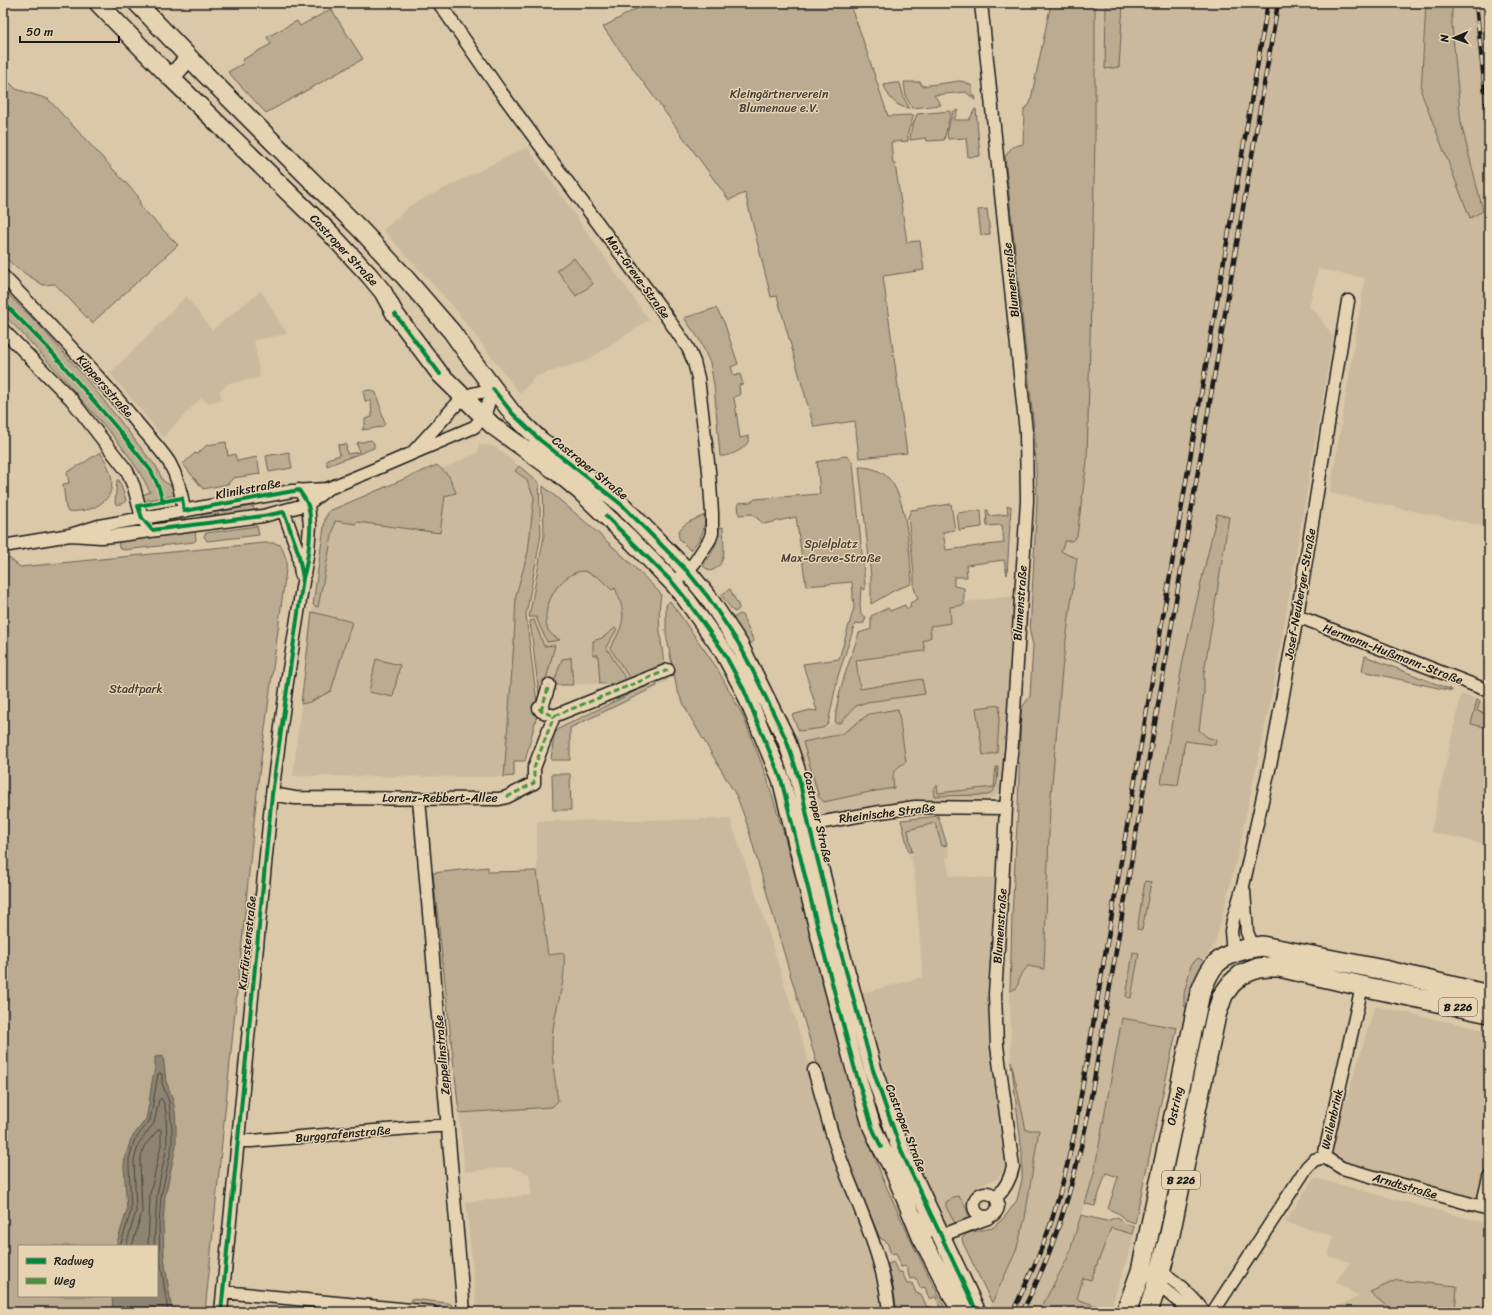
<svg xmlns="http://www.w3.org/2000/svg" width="1492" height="1315" viewBox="0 0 1492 1315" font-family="Sriracha,sans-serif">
	<rect width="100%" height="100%" fill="#dac8a8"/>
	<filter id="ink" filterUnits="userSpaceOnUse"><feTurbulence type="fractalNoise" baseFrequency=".025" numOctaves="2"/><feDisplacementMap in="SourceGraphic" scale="8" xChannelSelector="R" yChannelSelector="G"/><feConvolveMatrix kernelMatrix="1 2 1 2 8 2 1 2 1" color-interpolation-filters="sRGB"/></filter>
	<g filter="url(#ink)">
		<path fill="#cab99c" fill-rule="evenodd" d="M1095,3H1426L1421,92L1483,211L1461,123L1452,25V3H1489V536L1483,526L1330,493L1365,278L1318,269L1309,307L1313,308L1333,337L1275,679L1237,857L1215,944L1203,961L1205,967L1184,1029L1122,1018L1094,1173L1068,1257L1039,1312H988L1016,1251L1025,1218L1039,1130H1026L1011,1061L1010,991L1017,988L1020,976L1028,966L1044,969L1050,807L1062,670L1077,558L1068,555L1061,551L1065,541L1088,405L1095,142ZM1217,515L1228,517L1204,673V692L1199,731L1207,737L1216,740L1215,745L1185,740L1178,785L1162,783Z
			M527,147L649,320L586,361L536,376L520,394L452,305L383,230L411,205Z
			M261,291L287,334L254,340L260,378L229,383L220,391L222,400L206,403L202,397L163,437L110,373L145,339L186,296L212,330Z
			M479,445L493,446L497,448L519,466L515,471L526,479L534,496L528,552L516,595L514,642L504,777L293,776L309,633L325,516L329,511L437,465L442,469L477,453Z
			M543,486L585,521L630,561L661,594L659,607V627L664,664L668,681L657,686L656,683H653L632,691L628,683L553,685L545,684L529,617L544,536Z
			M1015,596L1002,786L999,792L994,797L984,800H913L874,806L826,816L815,813L813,811L795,743L799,731L823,728L835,723L836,704L843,679L859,633L951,623L950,607L964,605V602Z
			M1461,694L1489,704V845L1431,832Z
			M730,819L763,915L807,1056L826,1127L876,1264L883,1305L882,1312H477L466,1202L532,1195L529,1174L510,1167L465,1172L459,1113L552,1107L558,1101L552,1059V1032L555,1010L564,976L566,966L564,953L549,955L537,871V821Z
			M936,823L942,845H947L950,857L946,858L950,876L994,878L988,993L989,1041L1006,1169L997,1179L983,1184L971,1191L966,1200L970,1220L946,1229L931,1200L890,1105L859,994L923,977L914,870L907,846L910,855H913L907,830Z
			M1375,1006L1489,1031V1146L1476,1201L1343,1163L1329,1155Z
			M1314,1178L1489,1224V1312H1455L1457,1286L1370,1292L1393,1312H1333L1337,1307L1358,1297L1336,1281L1350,1262L1328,1256L1333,1236L1285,1222Z
			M1111,1228L1135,1234L1110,1311L1077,1299L1083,1278L1091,1279Z"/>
		<path fill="#baab91" stroke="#6b6456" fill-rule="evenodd" d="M647,3H849L860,31L888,116L914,115L908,132V141L891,142L893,164H895L907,242L920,241L924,270L883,276L907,453L859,458L855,421L814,427L777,296L771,297L745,193L729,200L603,27Z
			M1051,3H1095V142L1087,461L1077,536L1072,541H1065L1061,551L1068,555L1077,558L1062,670L1050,807L1044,969L1028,966L1020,976L1017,988L1010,991L1012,915L1018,807L1021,709L1030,696L1033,645L1030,633L1037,500L1035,437L1005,157L1012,147L1023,144L1024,109L1030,104Z
			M1106,3H1123L1119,67L1105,69Z
			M1426,3H1452V25L1461,123L1483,211L1470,218L1421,92Z
			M331,9L363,59L266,113L228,72L244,63L242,60L271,44L267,37L297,21L300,26Z
			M3,76L16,89L48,99L138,196L141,207L178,245L92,323L55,284L43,285L15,267L3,255Z
			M960,81L965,82L972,86V96H975L976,101L966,92L934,95L941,105L912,108L906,97L904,82H921L922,86Z
			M894,83H900L904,98L909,108C897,108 887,96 884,85Z
			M975,109H976L980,156L968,157L966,138L948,139L947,131L953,112L958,110L954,120H969Z
			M951,111L944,140L927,141L926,138L910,140L911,130L917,114Z
			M987,209L990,234L981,235L978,210Z
			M574,258L593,284L576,296L557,270Z
			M3,289L39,325L84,376L117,417L148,457L156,466L163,481L175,488L176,495L143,501L142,495L150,492C135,459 109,431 85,404C59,373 32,343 3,314Z
			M716,308L724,322L738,364L731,367L734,376L740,374L743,384L739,385L740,395L734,397L740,438L749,436C751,447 730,457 720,456L714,385L710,363L699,339L684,318Z
			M371,390L374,391L376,393L385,424L382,427L362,430L365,424V419L372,417L371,401H365L363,391Z
			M371,440L374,443V448L327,466V459L340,455L338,445L346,444L347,454L359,452L357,443Z
			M226,442L228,456L235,454L237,461L257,457L260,474L233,478L228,484L203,489L183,464L195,453L197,454L207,445Z
			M100,452C114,473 121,498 90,509C83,511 76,511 68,512L66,508L63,484L69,483L67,472L82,464Z
			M289,452L292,468L269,472L266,456Z
			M844,456L849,457L853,463L865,584V590L861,587L860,605L861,614L866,617L864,623L855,624L838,676L828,724L823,728L799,731L792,715L810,710L817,711L803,664L839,659L854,608L852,582L806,586L796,517L764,524L752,514L739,515L738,503L751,502L755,499L820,494L817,462Z
			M437,465L449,476L456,493L445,496L440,533L357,522L356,524L335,521L318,607L313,605L325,519L329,511Z
			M519,466L539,483L541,535L526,615L538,711L525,761H514V776L504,777L514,642L516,595L528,552L534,497L526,479L515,471Z
			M859,467C868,467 877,469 885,475C908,493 909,553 912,580L911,584L895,590L871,604V577Z
			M117,480H119L126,500L124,503L117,505L115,503Z
			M543,486C584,520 624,555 661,594C657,618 661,640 664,664L663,666L631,680L610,648C625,624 627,615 615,588L612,590L598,577L584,571C560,572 539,608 548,630C551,635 555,637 560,640L547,642L536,617H529L544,536Z
			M951,504L955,530L943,532L946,550L1004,543L1002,525L987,526L986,510H988L989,516L1008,514L1007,506H1011L1007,575L1004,560L966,565L967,577H954V586L964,588V605L950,607L951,623L930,626L931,637L923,641L925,651L856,660L860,689L922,679L925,694L867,702L856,706L840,723H835C837,690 849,664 859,633L871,629V616L888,608L890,611L905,605L907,609L911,607L910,603L918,599L914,588V574L908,517L911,510Z
			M253,506L254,510L202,520L201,515Z
			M981,510L982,527L959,530L957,513Z
			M1217,514L1229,517L1204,673V692L1199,730L1207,737L1216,740L1215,745L1185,741L1178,785L1161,783L1183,660Z
			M705,515C705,531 701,540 690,550C687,547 683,543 680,540C672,526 696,519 705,515Z
			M257,526L259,535L207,541L204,536L206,533Z
			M723,527C723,543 729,566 710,571L703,566C712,554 718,543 719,528Z
			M195,531L196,540L194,542L124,550L119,548L118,540Z
			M264,543H274L281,545L287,562L258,782L205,1312H3V559L9,558L20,567ZM19,1246H157V1296H19Z
			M730,589L739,607V609L735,612L733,611L721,595Z
			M670,601L717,668L743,716L766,775L784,834L856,1105L882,1177L914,1247L944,1306L940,1308L936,1297L929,1299L925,1287L920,1288L916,1278L910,1279L906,1266L901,1267L896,1253L891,1254L887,1242L880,1238L846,1161L788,967L746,821L737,797L689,715L677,690L666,634V605Z
			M312,612L352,622L331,691L310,702L301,704Z
			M740,614L742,615L754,641L751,644H746L730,620Z
			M534,620L544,646L555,645L540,703L530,621Z
			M615,628L617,629L606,647L628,683L600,684L598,655H593V641L602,638Z
			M1365,656L1452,690V691L1362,671Z
			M570,657H571L573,685H553L562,659L570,658Z
			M376,659L400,665L393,697L369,692Z
			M652,683H656L657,686L570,728V760H551L554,734L560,728Z
			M1477,700L1480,701L1477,711L1489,715V728L1471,724Z
			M1000,705L997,753L983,755L976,708Z
			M898,709L906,762C892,770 892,773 894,788L870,792L824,802L819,797L803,742L842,734L869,714Z
			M996,767H998C997,780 999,788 988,795L934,796L933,789L937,785L938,793L994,787Z
			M552,774H570L571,810H553Z
			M938,816L947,845L942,846L935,823L908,830L912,852H909L901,820Z
			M488,867V872L537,871L548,955L564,953C567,980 556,1004 553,1030C550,1053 555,1078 558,1101L552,1107L459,1113L433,873Z
			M1145,881L1151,882L1142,930L1137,929Z
			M1133,952L1139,953L1131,998L1126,997Z
			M1198,958L1203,961L1205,967L1188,1007L1184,1006V994L1191,965Z
			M1122,1018L1177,1028L1135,1223L1125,1220L1120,1214L1108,1209L1118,1177L1106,1173L1095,1206L1085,1204L1094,1173Z
			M1011,1061L1026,1130H1039L1025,1218L1016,1251L992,1303L963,1243L962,1238L968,1233L992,1228L1004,1218L1017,1200L1022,1179V1153Z
			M958,1196C967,1205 965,1208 970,1218V1220L956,1225L946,1207V1202L954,1197Z
			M1081,1215L1106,1221L1118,1217L1123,1223L1134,1226L1132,1234L1111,1228L1091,1280L1083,1278L1077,1299L1110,1311L1109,1312H1039L1068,1257Z
			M893,1262L898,1272H902L907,1283H912L916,1293L921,1294L927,1307H932L934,1312H897L893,1287L888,1266V1264Z
			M1397,1280L1457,1286L1455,1312H1393L1370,1292Z
			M411,1299L448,1303L452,1305V1308L411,1304Z"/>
		<path fill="#8e8471" stroke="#605a4f" d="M163,1056L166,1081L173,1100L175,1112L176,1127V1146L165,1196L163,1224L164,1257L172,1312H113L112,1296H157V1246H116L127,1210L124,1166L125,1158L131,1139L146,1119L149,1104L152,1082L155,1068V1057Z"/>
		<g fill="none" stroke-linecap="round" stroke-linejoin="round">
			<path stroke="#4a463e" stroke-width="1" d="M120,1246L131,1211L129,1166V1159L134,1141L150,1120L158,1074L160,1073L162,1074V1083L169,1102L172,1127V1146L161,1196L159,1224L160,1257L168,1312
				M126,1246L136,1211L134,1160L139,1143L154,1123L159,1100L161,1098L164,1103L166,1113L167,1146L157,1195L154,1246
				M132,1246L142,1212L140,1161L144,1146L159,1129L161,1130V1145L150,1195L148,1246"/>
			<g stroke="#1c1c1c" stroke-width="15">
				<path id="street" d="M439,3L500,91L660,307L688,348L694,362L698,378L709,471L712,513V533L710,539L695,562L687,571L673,583
					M981,3L1026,432L1027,501L1012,743L1006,808L1002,887L995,994L997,1046L1013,1167C1010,1180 1005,1189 996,1198
					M3,276C48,323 93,369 134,419C145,433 159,447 169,462C177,476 182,495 184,511
					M3,330L71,399L127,471L134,487L142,518L146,524
					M414,451L464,396L493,389
					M284,512L298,552L301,574
					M70,535L101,537L113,536L263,516L308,504L327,489L371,471L474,427L484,417L493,389
					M3,546L70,535L99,526L292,491L327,489
					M1297,616L1489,691
					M539,708L541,711L554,716L668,670
					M541,711L549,685
					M272,794L295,798L499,799L507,797L534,783V768L554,716
					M419,799L464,1312
					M802,826L874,813L915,807L1006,808
					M1244,891L1247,932L1253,947
					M1233,954L1231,931L1233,920L1243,886L1272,756L1297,616L1348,301
					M814,1070C822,1096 828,1123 837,1149C856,1203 884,1254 889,1312
					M238,1141H251L448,1125
					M1324,1157L1362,986
					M1324,1157L1342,1168L1489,1209
					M974 1205a12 12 0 1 1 24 0a12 12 0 1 1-24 0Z
					M1482,1207L1489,1177
					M917,1217C926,1230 932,1234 948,1233L988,1218
					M1155,1271C1169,1272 1196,1301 1204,1312
					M1153,1280L1191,1312
					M223,1292L432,1312
					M221,1312L272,794L287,682L308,550L310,526L308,504L299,490
					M1213,1312L1307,1167L1314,1160L1324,1157"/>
			</g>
			<g stroke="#1c1c1c" stroke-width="20">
				<path id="secondary" d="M98,3L171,78L330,233L369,275L383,292L395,314L440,374L493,426L557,472L581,492L629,538L673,583L686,599L723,651L744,690L781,779L822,945L854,1066L872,1127L881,1147L893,1169L921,1237L961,1312
					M137,3L204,73L361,230L402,274L452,332L469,356L513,414L540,440L622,505L687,571L708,597L739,644L786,739L799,778L809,825L837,938L873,1070L886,1108L903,1155L977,1312
					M171,78L189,57"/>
			</g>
			<g stroke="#1c1c1c" stroke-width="22">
				<path id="primary" d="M1126,1312L1141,1271L1200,993C1204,984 1207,975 1213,967C1223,954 1246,948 1262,946L1384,970L1489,995
					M1148,1312L1157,1284L1170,1234L1216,1015L1223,995L1231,984L1241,975L1248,972L1258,968L1269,967H1279L1362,986L1489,1013"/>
			</g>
			<use href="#street" stroke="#e6d3b1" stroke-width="12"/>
			<use href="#secondary" stroke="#e6d3b1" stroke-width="17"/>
			<use href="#primary" stroke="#e6d3b1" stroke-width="19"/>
			<g stroke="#1c1c1c" stroke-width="4.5">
				<path id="rail" d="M1476,3L1489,132
					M1013,1312C1023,1289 1035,1266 1044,1242C1058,1206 1067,1168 1075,1130L1268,3
					M1022,1312C1055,1250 1074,1183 1088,1115L1278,3"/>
			</g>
			<use href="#rail" stroke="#e6d3b1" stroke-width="3" stroke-dasharray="9" stroke-linecap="butt"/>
			<path stroke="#49923c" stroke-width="3" stroke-dasharray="6 3" stroke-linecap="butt" d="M539,708L541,711L554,716L668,670
				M541,711L549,685
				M507,797L534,783V768L554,716"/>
			<g stroke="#e6d3b1" stroke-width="6">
				<path id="cycleway" d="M3,302L49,349L117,428L151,471L159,488L163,502
					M395,314L440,374
					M493,389L513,414L540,440L622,505L687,571L708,597L739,644L753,671L786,739L799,778L809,825L837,938L873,1070L886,1108L903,1155L977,1312
					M606,516L673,583L686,599L723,651L744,690L781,779L822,945L854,1066L872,1127L881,1147
					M221,1312L272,794L303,578C308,562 314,518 307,503C305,498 301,494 299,490L184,511L182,498L138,506L142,518L152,530L263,516L284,512L298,552L303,578"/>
			</g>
			<use href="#cycleway" stroke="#00873e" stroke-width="4"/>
		</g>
	</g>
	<g text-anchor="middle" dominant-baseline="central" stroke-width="3" stroke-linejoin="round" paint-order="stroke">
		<g fill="#e6d3b1" stroke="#595349" stroke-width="1">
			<rect x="1439" y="998" width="38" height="18" rx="3"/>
			<rect x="1162" y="1171" width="38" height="18" rx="3"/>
		</g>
		<g font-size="11" font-weight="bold" fill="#1c1c1c">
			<text x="1458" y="1007">B 226</text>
			<text x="1181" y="1180">B 226</text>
		</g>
		<g font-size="12" fill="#444039" stroke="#e6d3b1">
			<text x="779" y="94">Kleingärtnerverein<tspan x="779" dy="14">Blumenaue e.V.</tspan></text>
			<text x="831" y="544">Spielplatz<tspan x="831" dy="14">Max-Greve-Straße</tspan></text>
			<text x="136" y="689">Stadtpark</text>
		</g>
		<g font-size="12" fill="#1c1c1c" stroke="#e6d3b1">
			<text transform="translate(344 250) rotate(47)">Castroper Straße</text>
			<text transform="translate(638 277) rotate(54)">Max-Greve-Straße</text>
			<text transform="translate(1011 280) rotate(-96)">Blumenstraße</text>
			<text transform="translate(105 386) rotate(49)">Küppersstraße</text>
			<text transform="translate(590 468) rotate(39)">Castroper Straße</text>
			<text transform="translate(248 489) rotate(-11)">Klinikstraße</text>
			<text transform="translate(1300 594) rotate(-80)">Josef-Neuberger-Straße</text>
			<text transform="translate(1020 603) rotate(-86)">Blumenstraße</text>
			<text transform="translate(1393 654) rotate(21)">Hermann-Hußmann-Straße</text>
			<text x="440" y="798">Lorenz-Rebbert-Allee</text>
			<text transform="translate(887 813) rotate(-7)">Rheinische Straße</text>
			<text transform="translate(818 817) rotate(77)">Castroper Straße</text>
			<text transform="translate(1000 926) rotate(-86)">Blumenstraße</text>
			<text transform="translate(247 943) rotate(-84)">Kurfürstenstraße</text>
			<text transform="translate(442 1055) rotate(-95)">Zeppelinstraße</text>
			<text transform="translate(1175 1106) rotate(-78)">Ostring</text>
			<text transform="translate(1332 1119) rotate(-77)">Weilenbrink</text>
			<text transform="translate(906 1128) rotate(69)">Castroper Straße</text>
			<text transform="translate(343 1134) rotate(-5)">Burggrafenstraße</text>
			<text transform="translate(1405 1186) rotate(16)">Arndtstraße</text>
		</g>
	</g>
	<rect width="1492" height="1315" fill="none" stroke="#e6d3b1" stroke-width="16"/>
	<rect x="8" y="8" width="1476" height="1299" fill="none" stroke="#1c1c1c" stroke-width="1.5" filter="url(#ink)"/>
	<rect x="18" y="1245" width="140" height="52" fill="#e6d3b1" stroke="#958a75"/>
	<rect x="26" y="1258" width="20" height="6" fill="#00873e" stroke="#958a75"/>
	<text x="54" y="1265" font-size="12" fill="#1c1c1c">Radweg</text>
	<rect x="26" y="1278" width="20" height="6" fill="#49923c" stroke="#958a75"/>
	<text x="54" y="1285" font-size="12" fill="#1c1c1c">Weg</text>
	<g transform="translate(1454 38) rotate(268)" stroke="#e6d3b1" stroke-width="3" paint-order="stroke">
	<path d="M0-3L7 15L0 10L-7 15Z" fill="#1c1c1c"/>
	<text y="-6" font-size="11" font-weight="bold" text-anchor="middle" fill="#1c1c1c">N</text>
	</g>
	<path d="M20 36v6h99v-6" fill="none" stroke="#1c1c1c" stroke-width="2"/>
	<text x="26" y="36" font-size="12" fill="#1c1c1c" stroke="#e6d3b1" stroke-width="3" paint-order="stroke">50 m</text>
</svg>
